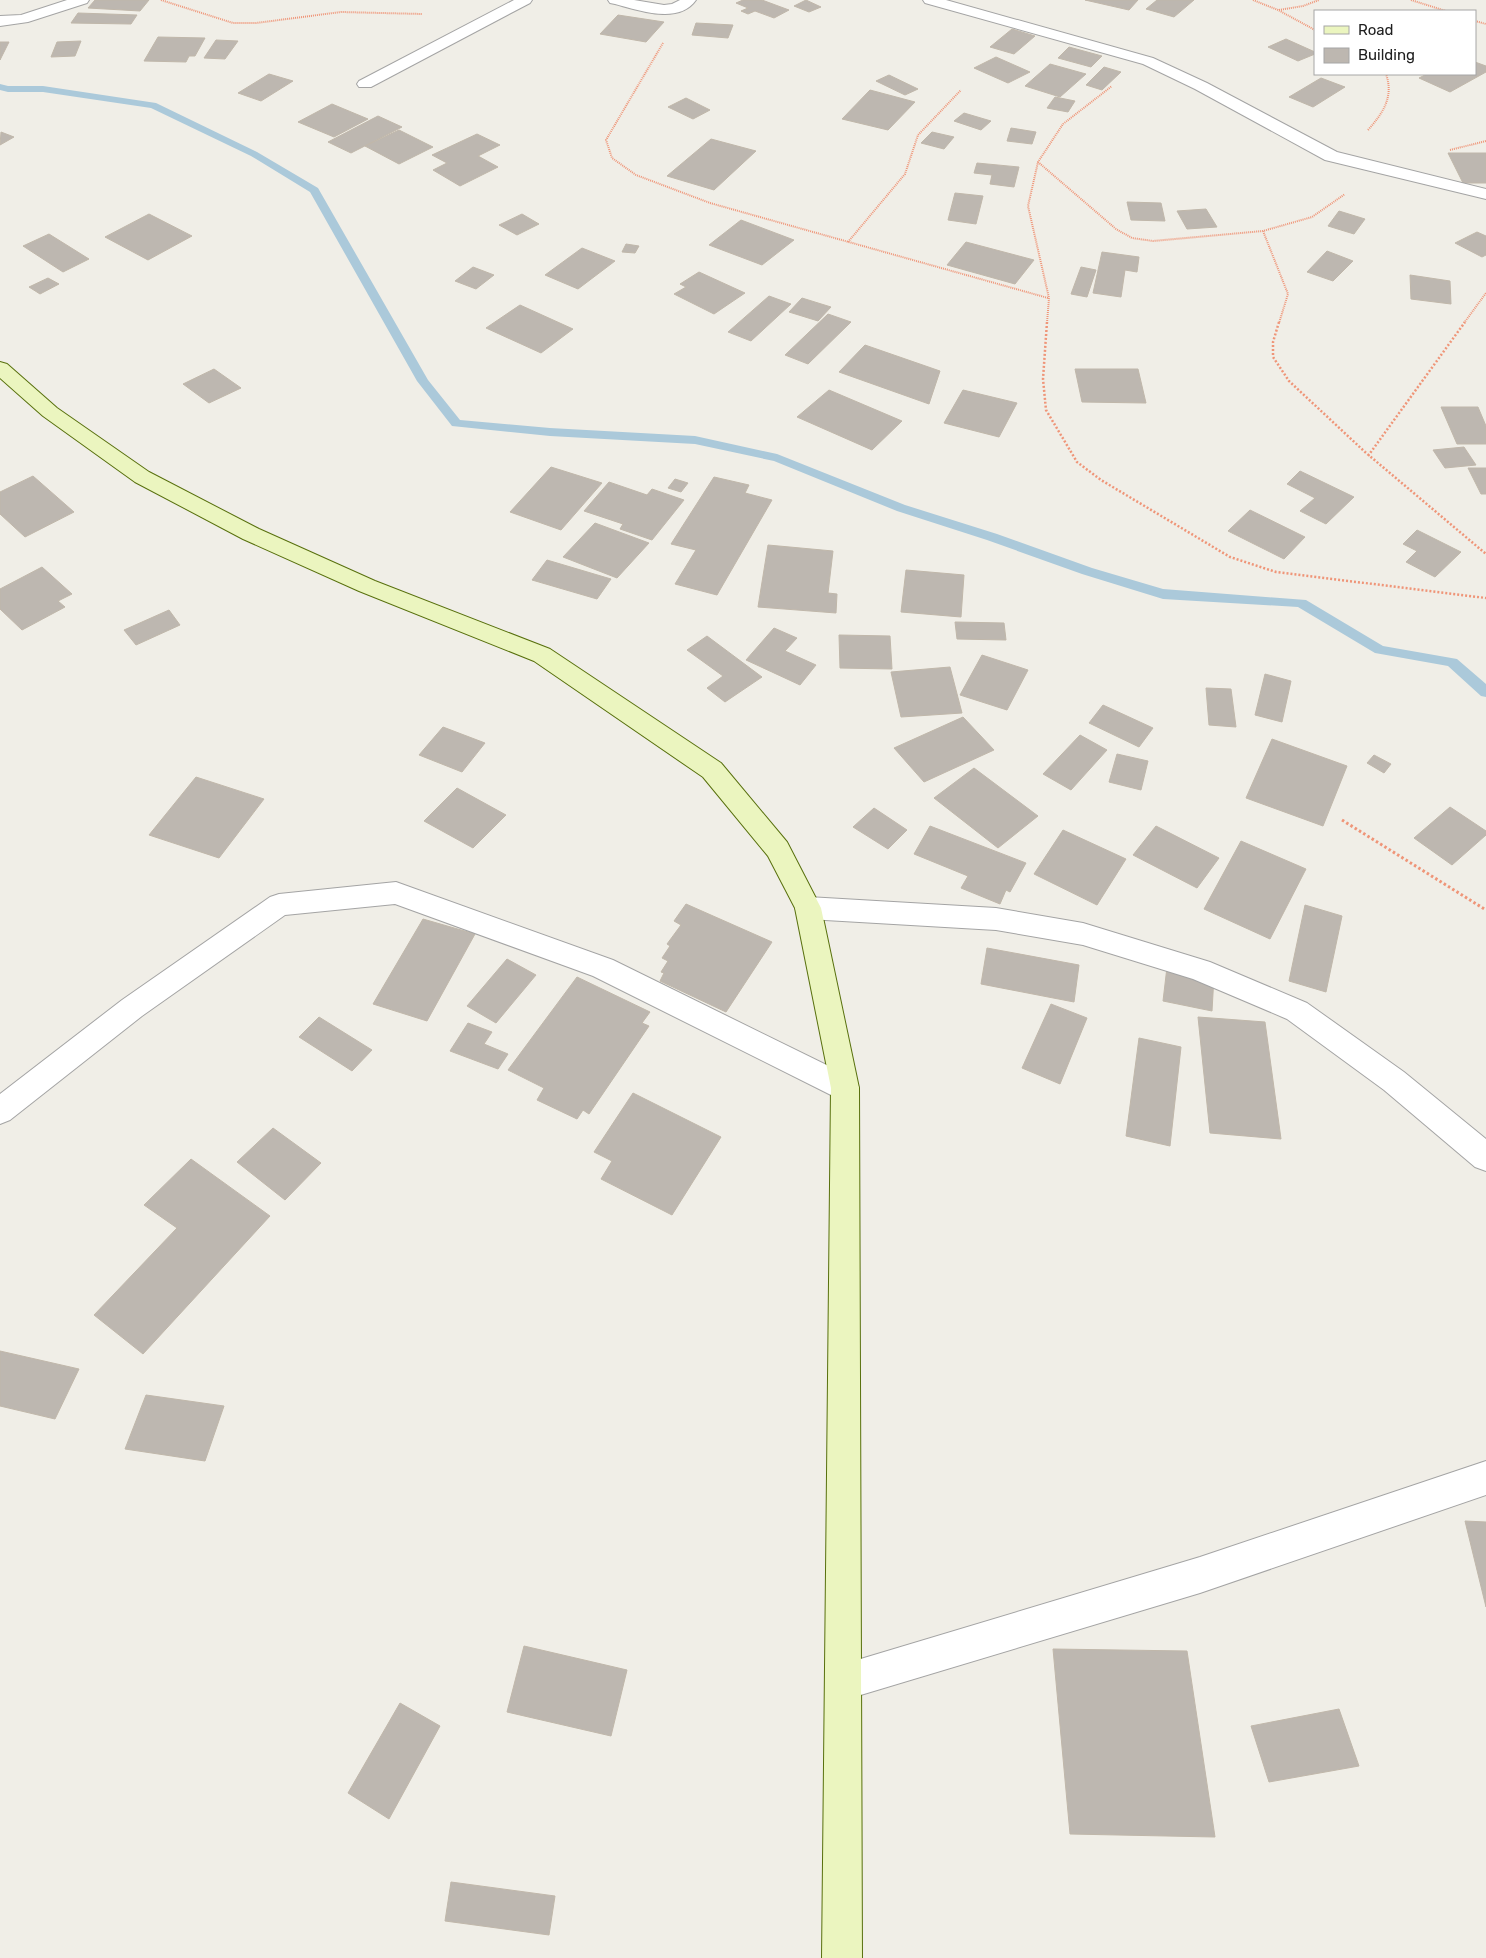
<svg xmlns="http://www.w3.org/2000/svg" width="1486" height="1958" viewBox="0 0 1486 1958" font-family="Rubik,sans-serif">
	<rect width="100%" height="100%" fill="#f0eee7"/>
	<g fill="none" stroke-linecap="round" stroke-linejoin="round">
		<path fill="#abc9da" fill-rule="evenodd" d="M0,84L8,86H43L156,103L257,152L318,188L428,380L460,420L550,428L695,436L777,454L905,505L997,534L1092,568L1163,589L1306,600L1383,646L1457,659L1486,684V697L1481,696L1448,666L1375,653L1298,607L1163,599L1082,574L987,540L897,511L774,461L695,444L550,436L452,426L417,381L310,192L251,156L151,108L43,92H8L0,90Z"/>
	</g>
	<path fill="#bdb7b0" stroke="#c0b7aa" d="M95,0H149L140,11L88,8Z
		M743,0H762L789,10L774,18L755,11L748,14L741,11L748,8L736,3Z
		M806,0L821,7L809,12L794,6Z
		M1085,0H1138L1129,10Z
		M1157,0H1194L1174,17L1146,9Z
		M78,13L137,15L131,24L71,23Z
		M618,15L664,22L646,42L600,34Z
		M696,23L733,25L728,38L692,35Z
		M1012,29L1035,36L1014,54L990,47Z
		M158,37L205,38L195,56H189L186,62L144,61Z
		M1286,39L1315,52V54L1298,61L1268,47Z
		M216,40L238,41L225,59L204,58Z
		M81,41L75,56L51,57L57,42Z
		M0,42H9L0,60Z
		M1069,47L1102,56L1091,67L1058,58Z
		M996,57L1030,72L1008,83L974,68Z
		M1475,62L1486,66V72L1450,92L1419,78L1427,74H1475Z
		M1050,64L1086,74L1060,97L1025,86Z
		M1104,67L1121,72L1102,90L1086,85Z
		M269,74L293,81L261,101L238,93Z
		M889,75L918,89L905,95L876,81Z
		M1321,78L1345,87L1313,107L1289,97Z
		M870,90L915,102L888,130L842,119Z
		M1055,97L1075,101L1068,112L1047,108Z
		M686,98L710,110L693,119L668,107Z
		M332,104L368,119L334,137L298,122Z
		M964,113L991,121L981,130L954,121Z
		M378,116L402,127L351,153L328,142Z
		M1011,128L1036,132L1032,144L1007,141Z
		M399,130L433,147L399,164L365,146Z
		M1,132L14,137L0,145Z
		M932,132L954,137L944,149L921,143Z
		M477,134L500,145L478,156L498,167L460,186L433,170L447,163L432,155Z
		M711,139L756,151L714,190L667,176Z
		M1448,153H1486V183H1463Z
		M977,163L1019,167L1014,187L990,184L992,175L974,173Z
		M955,193L983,196L976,224L948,220Z
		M1127,202L1161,203L1165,221L1131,220Z
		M1206,209L1217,227L1187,229L1177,211Z
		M1339,211L1365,219L1354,234L1328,226Z
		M149,214L192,236L148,260L105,237Z
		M522,214L539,224L517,235L499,225Z
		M741,220L794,240L762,265L709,245Z
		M1477,232L1486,236V255L1482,257L1455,243Z
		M49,234L89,259L63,272L23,246Z
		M966,242L1034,260L1015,284L947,265Z
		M626,244L639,246L635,253L622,252Z
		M582,248L615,261L578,289L545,275Z
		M1327,251L1353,261L1333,281L1307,272Z
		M1102,252L1139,257L1137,272L1125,270L1121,297L1093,293Z
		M473,267L494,275L476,289L455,281Z
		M1081,267L1096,270L1087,297L1071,294Z
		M699,272L745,293L714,314L674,294L686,287L680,284Z
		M1410,275L1450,281L1451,304L1411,299Z
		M48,278L59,284L40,294L29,287Z
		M769,296L791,304L751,341L728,332Z
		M802,298L831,307L818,321L789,312Z
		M520,305L573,329L541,353L486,328Z
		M828,314L851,322L808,364L785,355Z
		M865,345L940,371L929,404L839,372Z
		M214,369L241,388L209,403L183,384Z
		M1075,369H1138L1146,403L1082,402Z
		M829,390L902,421L872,450L797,417Z
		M963,390L1017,403L999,437L944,423Z
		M1441,407H1478L1486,426V444H1457Z
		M1464,447L1476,465L1445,468L1433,450Z
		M551,467L602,483L561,530L510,512Z
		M1468,468H1486V494H1481Z
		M1300,471L1354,497L1326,524L1300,511L1315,498L1287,484Z
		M33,476L74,512L25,537L0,514V492Z
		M714,477L749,485L745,493L772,500L717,595L675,584L696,550L671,544Z
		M675,479L688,483L681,492L668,488Z
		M609,482L647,495L652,489L684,500L652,540L620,529L623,524L584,511Z
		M1250,510L1305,537L1284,559L1228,531Z
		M595,523L649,543L617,578L563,557Z
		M1417,530L1461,552L1435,577L1406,562L1417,551L1403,544Z
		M768,545L833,551L828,593L837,594L836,613L758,607Z
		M547,560L611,579L597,599L532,580Z
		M42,567L72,594L58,601L65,607L22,630L0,609V589Z
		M906,570L964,575L961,617L901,612Z
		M169,610L180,625L136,645L124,630Z
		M955,622L1004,623L1006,640L957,639Z
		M774,628L797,638L785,651L816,665L800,685L746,660Z
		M839,635L890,636L892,669L840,668Z
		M707,636L762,677L725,702L707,688L723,676L687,650Z
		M982,655L1028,670L1007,710L960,695Z
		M950,667L962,713L901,717L891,672Z
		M1265,674L1291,681L1282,722L1255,715Z
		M1206,688L1231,689L1236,727L1209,725Z
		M1103,705L1153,728L1139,747L1089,723Z
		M963,717L994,750L924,782L894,748Z
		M443,727L485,743L462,772L419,755Z
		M1080,735L1107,750L1071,790L1043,774Z
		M1272,739L1347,766L1323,826L1246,798Z
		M1117,754L1148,761L1141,790L1109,782Z
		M1374,755L1391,764L1384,773L1367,763Z
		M974,768L1038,816L998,848L934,798Z
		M196,777L264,799L219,858L149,835Z
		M457,788L506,815L473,848L424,821Z
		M1450,807L1486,831V835L1452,865L1414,838Z
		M874,808L907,830L888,849L853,827Z
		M930,826L1026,863L1010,892L1006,890L1000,904L961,888L968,876L914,854Z
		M1156,826L1219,858L1197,888L1133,855Z
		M1063,830L1126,859L1097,905L1034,874Z
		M1241,841L1306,869L1270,939L1204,909Z
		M686,904L772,942L726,1012L660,981L664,973L661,972L668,961L662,958L670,946L667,944L681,925L674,921Z
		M1305,905L1342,916L1326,992L1289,981Z
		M423,919L475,934L427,1021L373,1004Z
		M987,948L1079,965L1074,1002L981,984Z
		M507,959L536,975L496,1023L467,1006Z
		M1167,967L1214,976L1212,1011L1163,1001Z
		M577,977L650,1012L642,1023L649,1026L589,1114L583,1110L577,1119L537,1100L544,1088L508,1070Z
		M1051,1004L1087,1018L1060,1084L1022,1068Z
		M319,1017L372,1050L352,1071L299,1037Z
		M1198,1017L1265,1022L1281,1139L1210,1133Z
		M468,1023L492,1032L484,1044L508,1054L498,1069L450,1051Z
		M1139,1038L1181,1047L1170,1146L1126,1136Z
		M633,1093L721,1137L672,1215L601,1179L612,1161L594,1152Z
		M273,1128L321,1163L285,1200L237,1162Z
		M191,1159L270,1216L143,1354L94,1315L177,1228L144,1205Z
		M0,1351L79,1369L55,1419L0,1406Z
		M146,1395L224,1406L205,1461L125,1449Z
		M1465,1521L1486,1522V1607Z
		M524,1646L627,1670L611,1736L507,1712Z
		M1053,1649L1187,1651L1215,1837L1070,1834Z
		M400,1703L440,1726L389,1819L348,1793Z
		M1339,1709L1359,1766L1269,1782L1251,1726Z
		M451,1882L555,1896L549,1935L445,1921Z"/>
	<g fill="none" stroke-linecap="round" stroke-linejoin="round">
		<g stroke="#a4a4a4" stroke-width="2">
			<path id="street" d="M67,0H89L87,3L28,22L0,26V16L21,15Z
				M514,0H532L530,3L371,87H359L357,84L359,81Z
				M608,0H634L664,5L672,4L680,0H696C679,25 638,10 615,4L610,3Z
				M923,0H946L1153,58L1207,83L1337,152L1486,189V199L1325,160L1195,89L1143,64L925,3Z
				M396,882L613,960L855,1079L859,1088L855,1097L845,1101L835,1097L593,976L395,904L285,915L142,1016L10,1120L0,1124V1094L122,1000L270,897L279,894Z
				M808,897L996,908L1083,923L1210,962L1307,1003L1404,1072L1486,1139V1171L1475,1167L1384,1090L1287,1019L1193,979L1083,945L996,930L808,919L799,916L795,908L799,900Z
				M1486,1461V1495L1200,1593L844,1700L831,1695L826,1682L831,1669L844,1664L1200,1557Z"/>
		</g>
		<g stroke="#58700d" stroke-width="2">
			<path id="secondary" d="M0,362L7,364L57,408L149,472L259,529L375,581L550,649L721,763L787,842L821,908L859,1088L862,1958H822L831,1088L795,908L768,856L703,777L534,661L359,591L243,539L135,482L43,416L0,378Z"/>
		</g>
		<path stroke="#ef9578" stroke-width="2" stroke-dasharray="1 1" stroke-linecap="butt" d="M161,0L233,23H256L341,12L422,14
			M1253,0L1278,10L1315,30
			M1411,0L1446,11
			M1279,10L1303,6L1319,0
			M1475,21L1486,24
			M663,43L606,140L612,158L636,175L710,203L1048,298
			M1368,130C1383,113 1394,97 1386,74
			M1450,150L1486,141
			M1038,162L1116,229L1132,238L1153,241L1263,231L1312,217L1345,194
			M1263,231L1288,294L1279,323
			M848,242L905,174L918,135L961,90
			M1047,323L1049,298L1028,206L1038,162L1063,124L1112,86
			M1464,323L1486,293"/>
		<path stroke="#ef9578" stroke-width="2.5" stroke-dasharray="2 2" stroke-linecap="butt" d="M1047,322L1043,379L1046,410L1077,462L1101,480L1230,557L1276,572L1486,598
			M1279,322L1273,342V357L1289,381L1365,452L1486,554
			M1368,456L1465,322"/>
		<path stroke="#ef9578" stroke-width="3" stroke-dasharray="2.5 2.5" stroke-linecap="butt" d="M1342,820L1486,910"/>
		<use href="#street" fill="#fff" fill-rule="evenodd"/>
		<use href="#secondary" fill="#ebf5bf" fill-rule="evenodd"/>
	</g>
	<rect x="1314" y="10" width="162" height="65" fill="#ffffff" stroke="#a6a6a6"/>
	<rect x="1324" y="26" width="25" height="8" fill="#ebf5bf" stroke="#a6a6a6"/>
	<text x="1358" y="35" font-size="15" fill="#202020">Road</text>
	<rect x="1324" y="48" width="25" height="15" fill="#bdb7b0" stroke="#a6a6a6"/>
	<text x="1358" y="60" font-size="15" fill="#202020">Building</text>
</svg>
